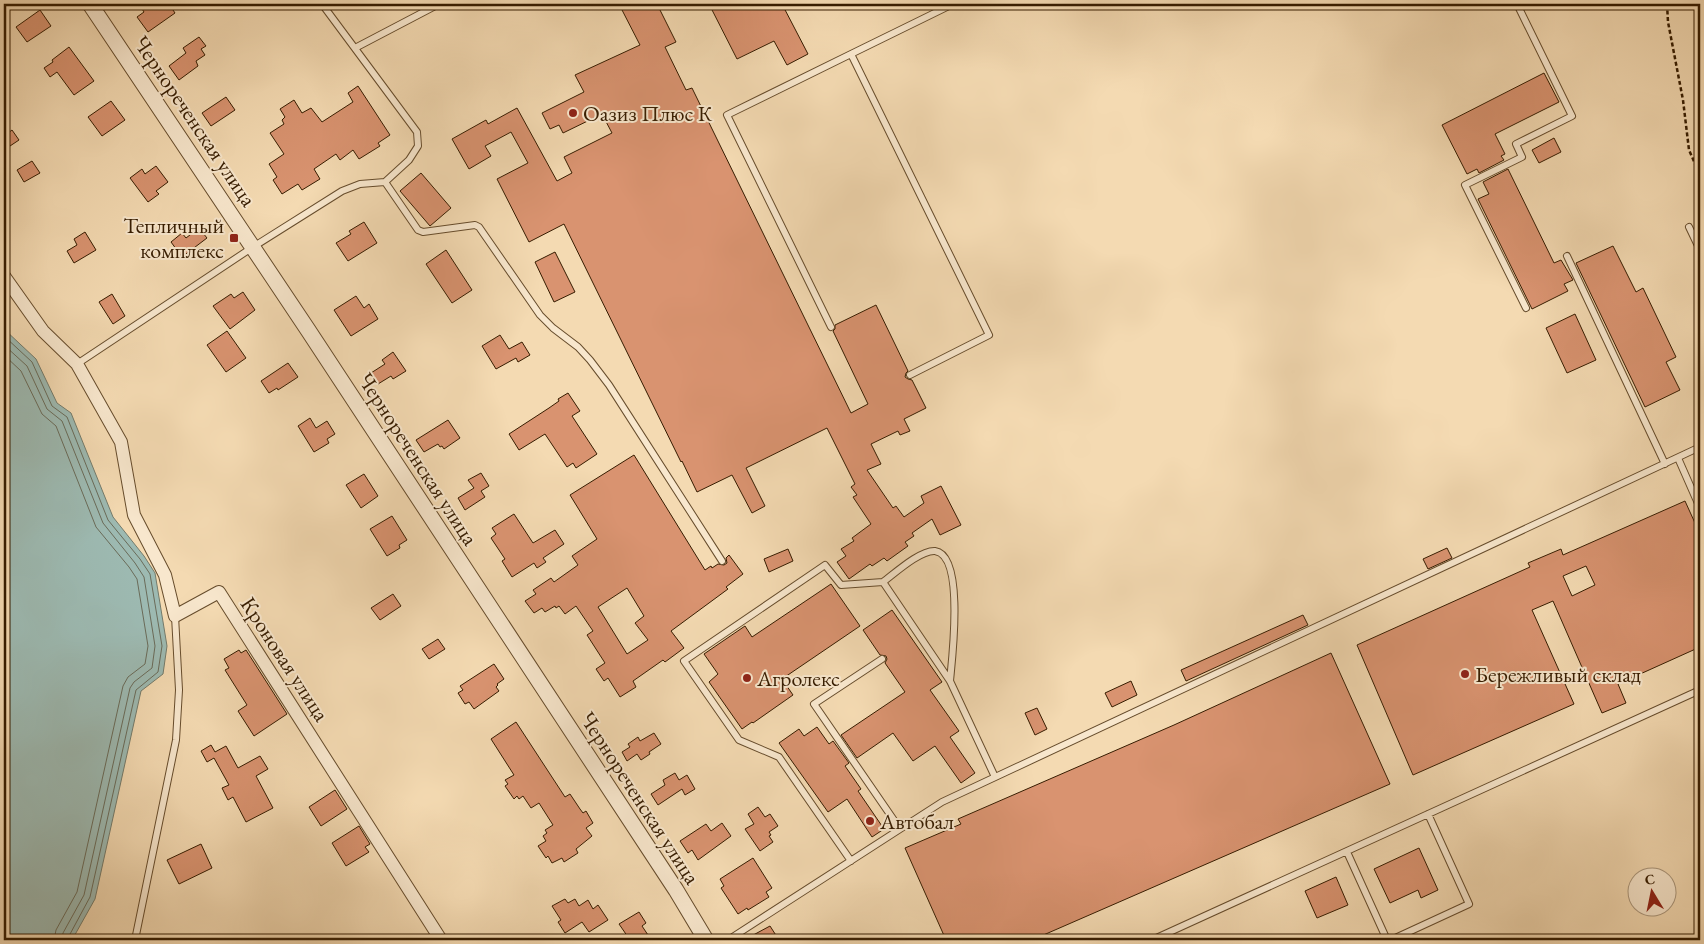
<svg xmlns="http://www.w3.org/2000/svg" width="1704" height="944" viewBox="0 0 1704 944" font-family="'EB Garamond',serif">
	<rect width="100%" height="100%" fill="#f4dab2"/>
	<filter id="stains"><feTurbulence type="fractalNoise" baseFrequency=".004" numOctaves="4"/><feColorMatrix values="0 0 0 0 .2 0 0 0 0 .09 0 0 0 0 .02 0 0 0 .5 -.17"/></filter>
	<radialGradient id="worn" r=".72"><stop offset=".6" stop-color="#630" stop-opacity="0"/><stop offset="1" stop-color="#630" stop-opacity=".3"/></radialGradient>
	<path fill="#9dbab2" stroke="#747b6b" d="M4,329L36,359L57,403L71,413L113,517L144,556L155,573L167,646L163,674L141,691L95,899L72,940H4Z"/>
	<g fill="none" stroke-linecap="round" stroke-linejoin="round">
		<path stroke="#6a6b59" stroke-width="1" d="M4,336L32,362L52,406L67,417L108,520L140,559L150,574L162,646L158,672L136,690L90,897L69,936L68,940
			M4,345L27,366L47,409L62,421L103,523L135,563L144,577L155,646L152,668L134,682L130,688L84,895L63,933L62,940
			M4,355L21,371L42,414L56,426L96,527L129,567L137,579L148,646L145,664L128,677L123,686L77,892L56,930L54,940"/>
	</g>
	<path fill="#d99370" stroke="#361c00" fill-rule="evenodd" d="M139,4H169L175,13L148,32L137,17L144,12Z
		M630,4H657L676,42L665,47L686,90L692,88L851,413L868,404L833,331L835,329V325L876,305L908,371L906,373L905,377L908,379L912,380L926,408L904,419L910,431L900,435L898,431L871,444L881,464L867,470L893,508L896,506L904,517L924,503L921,496L941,486L961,525L940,535L932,519L912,533L914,536L905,542L908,546L887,561L884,558L872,566L870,564L849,579L837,562L846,556L841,549L854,541L852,538L871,524L853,497L857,495L851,487L855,484L827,428L746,468L765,506L752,513L732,475L697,492L682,461L681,462L564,224L529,242L497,179L528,163L511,132L485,146L491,156L469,169L452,139L486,120L488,124L517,108L557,181L572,173L564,157L612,133L602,114L563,133L559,125L550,129L542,113L584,92L575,75L640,45L621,8Z
		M709,4H782L808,54L787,65L774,41L737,59Z
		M40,10L51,26L27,42L16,27Z
		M199,37L206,46L201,49L205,55L196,61L198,66L179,80L169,66L186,53L183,48Z
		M69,47L94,81L74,95L57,72L50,77L44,68L53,62L52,60Z
		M1544,73L1559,102L1495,134L1505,154L1501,156L1504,160L1479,173L1477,169L1467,174L1442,125Z
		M358,86L390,135L378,143L380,146L359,159L353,150L340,160L336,154L314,169L320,179L302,190L298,184L282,194L273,180L277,177L269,164L284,154L270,133L284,124L282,120L285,117L280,109L294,100L302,113L311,108L322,122L353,102L348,93Z
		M226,97L235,110L211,126L202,113Z
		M111,101L125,120L102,136L88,117Z
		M12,130L19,140L4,150V136Z
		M1554,138L1561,152L1539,163L1532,150Z
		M32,161L40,173L24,182L17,170Z
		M156,166L168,182L156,191L159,194L148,202L130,178L142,169L145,174Z
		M1508,169L1554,263L1561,260L1573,280L1564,284L1568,291L1532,309L1478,199L1489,194L1483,182Z
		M421,173L451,208L430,226L400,191Z
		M364,222L377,243L348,261L336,243L351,234L349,231Z
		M199,228L207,238L182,257L171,242L182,233L186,238Z
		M85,232L96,250L74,263L67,251L77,245L74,239Z
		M1613,246L1636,292L1643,288L1676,357L1666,362L1680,390L1645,407L1576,263Z
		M446,250L472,290L452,303L426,264Z
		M555,252L575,292L554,302L535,262Z
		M243,292L255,310L230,329L213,306L231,294L234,298Z
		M112,294L125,316L113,324L99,302Z
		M356,296L364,308L369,304L378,319L351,336L334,310Z
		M1575,314L1596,360L1567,373L1546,328Z
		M227,331L246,358L226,372L207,345Z
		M500,335L509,349L522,342L530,355L518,362L516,358L496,369L482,346Z
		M393,352L406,371L393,379L391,376L378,384L371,373L385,364L382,360Z
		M288,363L298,377L278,390L277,388L269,393L261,381Z
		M568,393L580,411L572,416L597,454L576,468L573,463L567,467L545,434L519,450L509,434L549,408L559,401L558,399Z
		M310,418L316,428L327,421L335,434L327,439L329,443L314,452L298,426Z
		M448,420L460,438L444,449L442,446L440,447L438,444L424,452L416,440Z
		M634,455L705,570L711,566L712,568L718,564L724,565L727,563L726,558L729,555L743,574L726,587L728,589L671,631L684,648L665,662L663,660L633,681L636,687L620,697L608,678L604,681L596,669L605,663L587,635L593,631L576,606L565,614L559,606L556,608L555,606L545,612L542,608L534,613L525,601L536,594L533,590L551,578L554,582L578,565L572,556L597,539L570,495ZM627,588L644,616L635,623L648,640L627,654L598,607Z
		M481,473L489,486L481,491L485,497L465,510L458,498L474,488L468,480Z
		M364,474L378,496L361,508L346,485Z
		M1685,501L1700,534V647L1618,684L1626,703L1602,713L1553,601L1532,610L1574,704L1413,775L1357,645L1530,567L1528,563L1561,549L1563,555ZM1586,566L1595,585L1572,596L1563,576Z
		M514,514L533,543L555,530L564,544L543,558L546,562L537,568L534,563L512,577L502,561L505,559L491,538L496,534L492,528Z
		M392,516L407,540L399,545L400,548L387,556L370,529Z
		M1447,548L1452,558L1428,569L1423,559Z
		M788,549L793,561L769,572L764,559Z
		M831,584L860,626L782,679L793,695L753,723L752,722L742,729L709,682L718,674L704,654L745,626L752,637Z
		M393,594L401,606L380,620L371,608Z
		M892,610L942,682L930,690L959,731L950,737L975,773L961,783L935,746L913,761L893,733L857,758L841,735L905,692L885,663L887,659L886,656L880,655L863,630Z
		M1303,615L1308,625L1186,681L1181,670Z
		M438,639L445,649L429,659L422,649Z
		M239,650L241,653L246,650L287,714L254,736L238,711L247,705L225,670L229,668L224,659Z
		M1331,653L1390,784L1032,940H946L905,848L961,824L958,819L1174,725Z
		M494,664L504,679L497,684L498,685L496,687L499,691L474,709L469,702L465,704L458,693L463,690L460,686Z
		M1131,681L1137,695L1112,707L1105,693Z
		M1037,708L1047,729L1035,735L1025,713Z
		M516,722L565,797L570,794L580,809L583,813L586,811L593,823L586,828L592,836L576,849L578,853L564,862L562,858L552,863L548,856L546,858L538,846L546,841L543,836L547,833L545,830L553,825L539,803L531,808L523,796L519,799L517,796L514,799L505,786L508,784L505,780L514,775L491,739Z
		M817,727L829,744L833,741L849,763L845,766L861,789L858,791L884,829L872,837L847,799L828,812L779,743L799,729L804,736Z
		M654,733L661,744L649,752L650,754L641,760L637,754L627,761L622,752L630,747L628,744L638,737L640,741Z
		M211,745L215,752L226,746L238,768L260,756L268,769L256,776L273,808L246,822L233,797L228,800L222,788L229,785L214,758L207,762L201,751Z
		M675,773L679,780L687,775L695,789L685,795L682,789L658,805L651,794L665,785L663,780Z
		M335,790L347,809L321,826L309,807Z
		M758,807L765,817L770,814L778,826L769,832L771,835L769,836L773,842L760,851L745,829L754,824L748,814Z
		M722,823L731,836L698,860L692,850L688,853L680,841L706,824L711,831Z
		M359,826L370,844L365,847L369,852L346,866L332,843Z
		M201,844L212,868L179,884L167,860Z
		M1419,848L1438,890L1421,898L1418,890L1390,903L1374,869Z
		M753,858L772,888L766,892L769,897L748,910L747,908L738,914L721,888L724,886L720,879Z
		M1336,877L1348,905L1317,918L1305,891Z
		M565,899L568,903L575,899L579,906L588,900L593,909L598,905L608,920L589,932L582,922L565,933L558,922L561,920L552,906Z
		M639,912L646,923L642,926L648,935L639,940H630L619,924Z
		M770,926L779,940H744Z"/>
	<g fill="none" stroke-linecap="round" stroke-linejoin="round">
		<g stroke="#664c2c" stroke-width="8">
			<path id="service" d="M1517,4L1572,116L1516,144L1522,157L1465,185L1526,308
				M355,48L439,4
				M385,182L418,230L423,232L475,225L479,227L540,315L553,328L578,347L590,360L609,385L722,561
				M1689,227L1700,250
				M1567,256L1665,464
				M831,327L727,115L851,54
				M77,364L253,247L342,191L360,184L385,182L409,160L418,146L417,132L322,4
				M910,375L989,335L851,54L953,4
				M1678,458L1700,508
				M883,582C894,574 920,550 935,551C965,555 952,659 950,681
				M882,659L814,704L900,829
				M1347,852L1387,940
				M851,861L779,757L739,740L684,661L825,565L841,585L883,582L950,681L995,777
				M135,940L176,740L179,690L175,616
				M728,940L942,802L1700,447
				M1152,940L1700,690
				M1391,940L1469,904L1428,814"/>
		</g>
		<g stroke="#664c2c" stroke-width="14">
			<path id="minor" d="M4,276L43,331L77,364L121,442L134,515L165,575L175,616L219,592L441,940"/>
		</g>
		<g stroke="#664c2c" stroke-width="17">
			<path id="tertiary" d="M90,4L308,330L676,890L706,940"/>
		</g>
		<path stroke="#361c00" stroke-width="2.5" stroke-dasharray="4 2.5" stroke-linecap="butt" d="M1667,4L1668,22L1683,100L1689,150L1700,175"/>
		<use href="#service" stroke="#f8e7cd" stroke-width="6"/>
		<use href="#minor" stroke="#f8e7cd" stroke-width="12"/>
		<use href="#tertiary" stroke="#f8e7cd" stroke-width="15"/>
	</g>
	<g fill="#8f2418" stroke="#f8e7cd" stroke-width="2">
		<circle cx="573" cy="113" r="5"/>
		<rect x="229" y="233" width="10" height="10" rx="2.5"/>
		<circle cx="1465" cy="674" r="5"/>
		<circle cx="747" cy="678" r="5"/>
		<circle cx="870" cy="821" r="5"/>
	</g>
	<g text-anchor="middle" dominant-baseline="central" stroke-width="4" stroke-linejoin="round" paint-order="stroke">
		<g font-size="22" fill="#361c00" stroke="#f8e7cd" text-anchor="start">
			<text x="583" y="113">Оазиз Плюс К</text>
			<text x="224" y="225" text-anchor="end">Тепличный<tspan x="224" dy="25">комплекс</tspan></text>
			<text x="1475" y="674">Бережливый склад</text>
			<text x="757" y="678">Агролекс</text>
			<text x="880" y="821">Автобал</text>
		</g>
		<g font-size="22" fill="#361c00" stroke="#f8e7cd">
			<text transform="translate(195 121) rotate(56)">Чернореченская улица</text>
			<text transform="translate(418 459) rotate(57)">Чернореченская улица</text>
			<text transform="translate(285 659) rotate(57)">Кроновая улица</text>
			<text transform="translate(640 798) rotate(57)">Чернореченская улица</text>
		</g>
	</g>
	<rect width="1704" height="944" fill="none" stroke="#f4dab2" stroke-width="20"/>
	<rect x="5" y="5" width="1694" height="934" fill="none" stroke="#361c00" stroke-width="2.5"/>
	<rect x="10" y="10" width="1684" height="924" fill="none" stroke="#361c00"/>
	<g transform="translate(1652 892) rotate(350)"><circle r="24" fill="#f8e7cd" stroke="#aa967b"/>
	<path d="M0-4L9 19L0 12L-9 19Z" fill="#8f2418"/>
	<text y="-8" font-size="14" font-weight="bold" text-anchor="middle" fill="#361c00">С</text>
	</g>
	<rect width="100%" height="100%" filter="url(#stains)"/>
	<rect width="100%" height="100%" fill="url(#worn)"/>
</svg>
